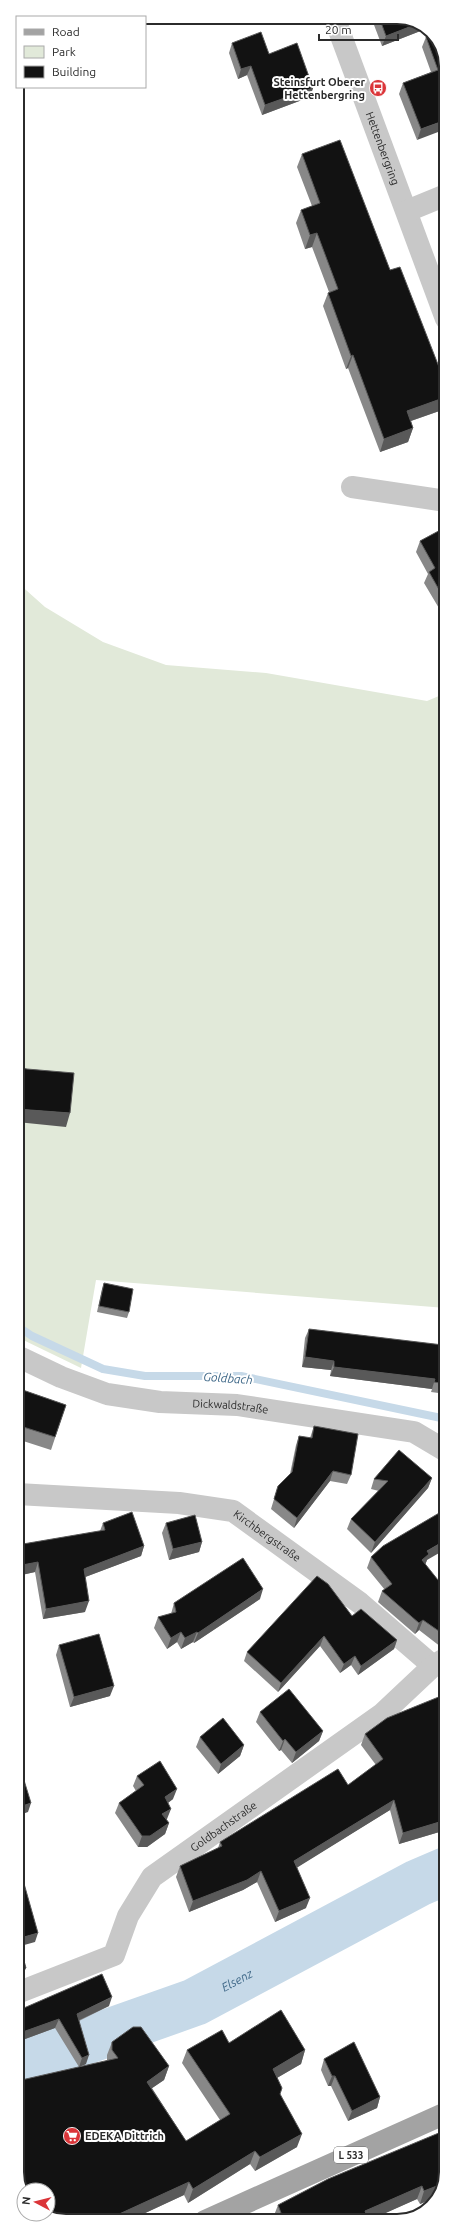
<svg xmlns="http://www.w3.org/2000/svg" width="463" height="2238" viewBox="0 0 463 2238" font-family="Ubuntu,sans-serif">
	<rect width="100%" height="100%" fill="#fff"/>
	<path fill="#e1e9d9" d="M17,582L45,607L103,642L166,665L266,673L427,701L446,693V1308L96,1280L81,1368L17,1337Z
		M17,2066L88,2077L17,2095Z"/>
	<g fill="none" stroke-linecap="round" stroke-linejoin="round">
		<path stroke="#c6d9e8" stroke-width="8" d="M17,1326L32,1336L103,1369L145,1376H241L446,1419"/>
		<path stroke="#c6d9e8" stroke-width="48" id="s1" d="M17,2065L195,2002L418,1883L446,1871"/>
		<g stroke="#c8c8c8" stroke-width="22">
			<path id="s2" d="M334,17L446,319"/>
			<path d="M407,211L446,195"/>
			<path d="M352,487L446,501"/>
			<path id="s3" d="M17,1356L61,1377L107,1394L160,1402L237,1405L414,1432L446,1451"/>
			<path id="s4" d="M17,1494L179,1503L233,1511L360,1603L433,1666"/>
			<path id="s5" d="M17,1993L114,1955L128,1916L152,1877L382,1714L433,1666L446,1658"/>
		</g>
		<path stroke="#a3a3a3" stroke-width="22" d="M205,2221L446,2113"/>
	</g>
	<path fill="#888" d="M371,17H404L424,27L423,30L382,46Z
		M426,37L446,59V78L444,79L417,140L399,94L403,83L431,72L422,47Z
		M232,43L269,54L313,88L310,97L262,115L247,75L238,79L229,53Z
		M302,154L390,270L445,409L411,421L413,428L408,442L380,452L348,368L346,369L323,306L328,293L329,292L312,247L305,249L296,223L301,210L312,206L297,167Z
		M446,527V620L424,583L428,574L416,552L420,541Z
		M104,1283L129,1312L127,1318L97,1312L102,1289Z
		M309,1329L441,1345L445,1332H446V1394L431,1392L432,1389L330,1376L331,1370L302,1367L305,1338Z
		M17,1388L66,1405L51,1450L17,1439Z
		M314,1426L351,1475L347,1484L330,1481L294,1528L271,1509L278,1486L290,1474L296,1445L299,1436L310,1438Z
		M432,1478L428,1488L371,1553L347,1529L351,1519L379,1491L371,1489L374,1479Z
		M103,1523L144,1546L141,1556L85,1577V1612L43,1619L35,1572L17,1576V1545L100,1531Z
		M166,1523L202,1542L199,1552L169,1560L162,1533Z
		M371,1557L427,1560L425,1565L446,1590V1647H441L419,1630L415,1634L378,1602L382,1591L385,1590L367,1568Z
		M260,1599L194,1643L193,1642L181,1649L177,1642L167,1649L154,1628L158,1617L171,1614L174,1603Z
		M352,1616L397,1640L394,1649L358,1675L351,1665L340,1673L320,1646L278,1692L244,1661L247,1652Z
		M59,1645L110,1696L70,1707L56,1655Z
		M260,1712L323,1731L319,1741L292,1763L281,1750L279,1751L256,1722Z
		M365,1734L446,1830L399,1844L390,1810L297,1867L306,1908L275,1922L257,1882L243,1890L189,1912L176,1877L180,1866L218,1848L220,1842L348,1785L376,1765L361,1745Z
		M200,1737L244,1745L240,1756L218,1774L196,1747Z
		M137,1776L173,1799L168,1803L166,1819L169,1823L165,1834L147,1847H138L115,1813L119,1803L136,1791L133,1786Z
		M109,2006L79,2021L86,2064L79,2067L55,2028L17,2042V2011Z
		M112,2042L169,2066L164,2080L152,2088L186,2141L220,2120L182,2063L187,2050L229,2043L305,2050L301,2064L277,2078L280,2094L297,2147L255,2171L250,2164L188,2203L184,2195L128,2221H59L107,2061V2055Z
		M324,2059L380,2097L377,2108L348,2121L331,2086H328L321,2070Z
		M446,2173L437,2197L420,2204L417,2199L369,2220V2221H274L273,2218L278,2205Z"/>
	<path fill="#595959" d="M417,24L424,27L423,30L382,46L386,36Z
		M251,66L247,75L238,79L241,69Z
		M446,69V78L437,81L441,71Z
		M313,88L310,97L262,115L265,105Z
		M446,120V129L417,140L421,129Z
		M317,233L312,247L305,249L310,235Z
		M353,355L348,368L346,369L351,356Z
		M446,397V406L445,409L402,424L407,411Z
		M413,428L408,442L380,452L384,439Z
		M17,1109L70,1113L66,1127L17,1122Z
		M305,1357L334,1361L331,1370L302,1367Z
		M334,1367L435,1379L432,1389L330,1376Z
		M333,1471L330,1481L294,1528L297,1518Z
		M432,1478L428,1488L371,1553L375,1542Z
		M446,1540V1549L427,1560L425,1565L422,1560L427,1551Z
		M202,1542L199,1552L169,1560L173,1549Z
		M144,1546L141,1556L80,1579L84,1569Z
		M38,1562L35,1572L17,1576V1566Z
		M263,1589L260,1599L194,1643L198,1633Z
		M89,1601L85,1612L43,1619L46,1609Z
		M423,1620L419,1630L415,1634L419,1623Z
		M181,1632L177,1642L167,1649L171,1638Z
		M197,1632L193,1642L181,1649L185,1638Z
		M324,1636L320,1646L278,1692L281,1683Z
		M445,1636H446V1647H441Z
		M397,1640L394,1649L358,1675L361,1666Z
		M355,1656L351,1665L340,1673L344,1664Z
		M114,1686L110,1696L70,1707L74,1697Z
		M323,1731L319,1741L292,1763L296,1752Z
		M285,1739L281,1750L279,1751L283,1741Z
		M244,1745L240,1756L218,1774L221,1764Z
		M177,1789L173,1799L161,1808L165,1797Z
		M394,1800L390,1810L290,1872L294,1861Z
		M31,1803L28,1812L17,1816V1808Z
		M171,1809L167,1819L159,1824L162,1814Z
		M446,1820V1830L399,1844L403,1833Z
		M169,1823L165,1834L147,1847H138L142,1836Z
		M261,1871L257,1882L243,1890L189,1912L193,1901Z
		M310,1898L306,1908L275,1922L279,1911Z
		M38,1933L35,1942L17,1947V1939Z
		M26,1968L22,1977L17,1979V1971Z
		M112,1997L109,2006L73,2023L77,2014Z
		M59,2019L55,2028L17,2042V2034Z
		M305,2050L301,2064L268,2083L273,2069Z
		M89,2055L86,2064L79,2067L82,2058Z
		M169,2066L164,2080L142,2095L147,2082Z
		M332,2076H335L331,2086H328Z
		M380,2097L377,2108L348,2121L352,2111Z
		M302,2134L297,2147L255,2171L260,2157Z
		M255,2151L250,2164L188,2203L193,2189Z
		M189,2182L184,2195L128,2221H104Z
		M442,2184L437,2197L420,2204L424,2191Z
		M422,2186L417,2199L368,2221L365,2211Z"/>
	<path fill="#121212" stroke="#595959" d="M379,17H404L417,24L386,36Z
		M261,32L269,54L297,43L313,88L265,105L251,66L241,69L232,43Z
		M433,34L446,59V69L441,71L446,82V120L421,129L403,83L438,70L426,37Z
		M340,140L390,270L400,267L446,385V397L407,411L413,428L384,439L353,355L351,356L328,293L338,289L317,233L310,235L301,210L320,203L302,154Z
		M446,527V602L429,572L435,568L420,541Z
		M17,1067L27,1069L74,1073L70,1113L17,1109Z
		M104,1283L133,1289L129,1312L99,1306Z
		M309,1329L443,1345L445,1332H446V1384L434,1382L435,1379L334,1367V1361L305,1357Z
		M17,1388L66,1405L55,1437L17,1425Z
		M314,1426L358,1434L351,1475L333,1471L297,1518L274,1499L278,1486L292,1472L299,1436L312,1438Z
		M399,1450L432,1478L375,1542L351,1519L388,1481L374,1479Z
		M446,1509V1540L427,1551L429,1554L422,1560L446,1590V1636L423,1620L419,1623L382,1591L392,1584L371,1557L383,1546Z
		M132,1512L144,1546L84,1569L89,1601L46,1609L38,1562L17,1566V1545L105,1530L103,1523Z
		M195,1515L202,1542L173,1549L166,1523Z
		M243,1558L263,1589L198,1633L197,1632L185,1638L181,1632L171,1638L158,1617L176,1612L174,1603Z
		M317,1576L328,1584L352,1616L361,1609L397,1640L361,1666L355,1656L344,1664L324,1636L281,1683L247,1652Z
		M99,1634L114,1686L74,1697L59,1645Z
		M289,1689L323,1731L296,1752L285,1739L283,1741L260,1712Z
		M446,1694V1746L444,1747L446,1750V1820L403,1833L394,1800L294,1861L310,1898L279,1911L261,1871L247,1880L193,1901L180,1866L222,1846L220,1842L338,1769L348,1785L383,1759L365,1734L387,1718Z
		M223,1718L244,1745L221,1764L200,1737Z
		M160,1761L177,1789L165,1797L171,1809L162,1814L169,1823L150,1836H142L119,1803L144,1785L137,1776Z
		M23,1777L31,1803L17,1808V1779Z
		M23,1880L38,1933L17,1939V1882Z
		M17,1939H18L26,1968L17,1971Z
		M102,1974L112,1997L77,2014L89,2055L82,2058L59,2019L17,2034V2011Z
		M281,2010L305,2050L273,2069L282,2088L280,2094L302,2134L260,2157L255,2151L193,2189L189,2182L104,2221H59L46,2214H48V2190H24V2192L17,2179V2081L118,2058L112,2050V2042L133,2027H141L169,2066L147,2082L186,2141L230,2114L187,2050L222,2030L229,2043Z
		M354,2042L380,2097L352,2111L335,2076H332L324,2059Z
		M446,2130V2173L442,2184L424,2191L422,2186L365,2211L369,2221H284L278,2205L328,2179Z"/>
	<defs>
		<g id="bus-disc" transform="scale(0.9)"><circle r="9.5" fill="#db3539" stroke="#fff"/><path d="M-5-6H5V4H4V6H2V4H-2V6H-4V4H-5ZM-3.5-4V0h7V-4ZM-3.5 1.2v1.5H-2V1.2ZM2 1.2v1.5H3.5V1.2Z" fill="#fff"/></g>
		<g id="supermarket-disc" transform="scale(0.9)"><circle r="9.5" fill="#db3539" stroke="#fff"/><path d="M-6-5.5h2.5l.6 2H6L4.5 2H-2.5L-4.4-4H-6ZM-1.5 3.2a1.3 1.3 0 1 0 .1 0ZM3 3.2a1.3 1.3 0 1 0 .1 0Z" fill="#fff"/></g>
	</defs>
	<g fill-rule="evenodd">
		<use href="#bus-disc" x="378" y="88"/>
		<use href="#supermarket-disc" x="72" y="2136"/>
	</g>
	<g text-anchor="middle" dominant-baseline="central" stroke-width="4" stroke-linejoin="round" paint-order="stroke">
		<rect fill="#fff" stroke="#6b6b6b" stroke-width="1" x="334" y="2147" width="34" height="16" rx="3"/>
		<g font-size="10" font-weight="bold" fill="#2b2b2b">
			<text x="351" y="2155">L 533</text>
		</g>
		<g font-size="11" font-weight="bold" fill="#2b2b2b" stroke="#fff" text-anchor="end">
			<text x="365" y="82">Steinsfurt Oberer<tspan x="365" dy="13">Hettenbergring</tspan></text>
			<text x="85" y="2136" text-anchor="start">EDEKA Dittrich</text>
		</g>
		<g font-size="11" fill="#2b2b2b" stroke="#fff">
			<text stroke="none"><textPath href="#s2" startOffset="140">Hettenbergring</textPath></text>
			<text stroke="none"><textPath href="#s3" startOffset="222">Dickwaldstraße</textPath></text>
			<text stroke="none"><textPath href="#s4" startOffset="259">Kirchbergstraße</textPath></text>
			<text stroke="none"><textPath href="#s5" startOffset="279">Goldbachstraße</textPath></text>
		</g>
		<g font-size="12" font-style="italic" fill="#3f6888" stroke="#fff">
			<text transform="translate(228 1378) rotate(4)">Goldbach</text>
			<text stroke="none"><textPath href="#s1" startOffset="236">Elsenz</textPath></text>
		</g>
	</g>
	<path d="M0 0H463V2238H0ZM66 24H397A42 42 0 0 1 439 66V2172A42 42 0 0 1 397 2214H66A42 42 0 0 1 24 2172V66A42 42 0 0 1 66 24Z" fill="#fff" fill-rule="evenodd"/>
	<path fill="none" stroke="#2b2b2b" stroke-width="2" d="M66 24H397A42 42 0 0 1 439 66V2172A42 42 0 0 1 397 2214H66A42 42 0 0 1 24 2172V66A42 42 0 0 1 66 24Z"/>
	<rect x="16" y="16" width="130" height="72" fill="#ffffff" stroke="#aaaaaa"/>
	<rect x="24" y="29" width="20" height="6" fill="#a3a3a3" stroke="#aaaaaa"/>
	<text x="52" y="36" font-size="12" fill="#2b2b2b">Road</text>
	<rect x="24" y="46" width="20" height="12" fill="#e1e9d9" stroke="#aaaaaa"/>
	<text x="52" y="56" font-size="12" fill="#2b2b2b">Park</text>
	<rect x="24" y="66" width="20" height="12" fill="#121212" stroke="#aaaaaa"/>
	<text x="52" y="76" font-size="12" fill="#2b2b2b">Building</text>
	<g transform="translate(36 2202) rotate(277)"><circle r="19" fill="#ffffff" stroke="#aaaaaa"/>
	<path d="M0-3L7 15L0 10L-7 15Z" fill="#db3539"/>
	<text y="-6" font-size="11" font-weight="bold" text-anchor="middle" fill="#2b2b2b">N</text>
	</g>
	<path d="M319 34v6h79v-6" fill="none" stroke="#2b2b2b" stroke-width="2"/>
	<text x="325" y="34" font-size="12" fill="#2b2b2b" stroke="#ffffff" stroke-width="3" paint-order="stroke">20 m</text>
</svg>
